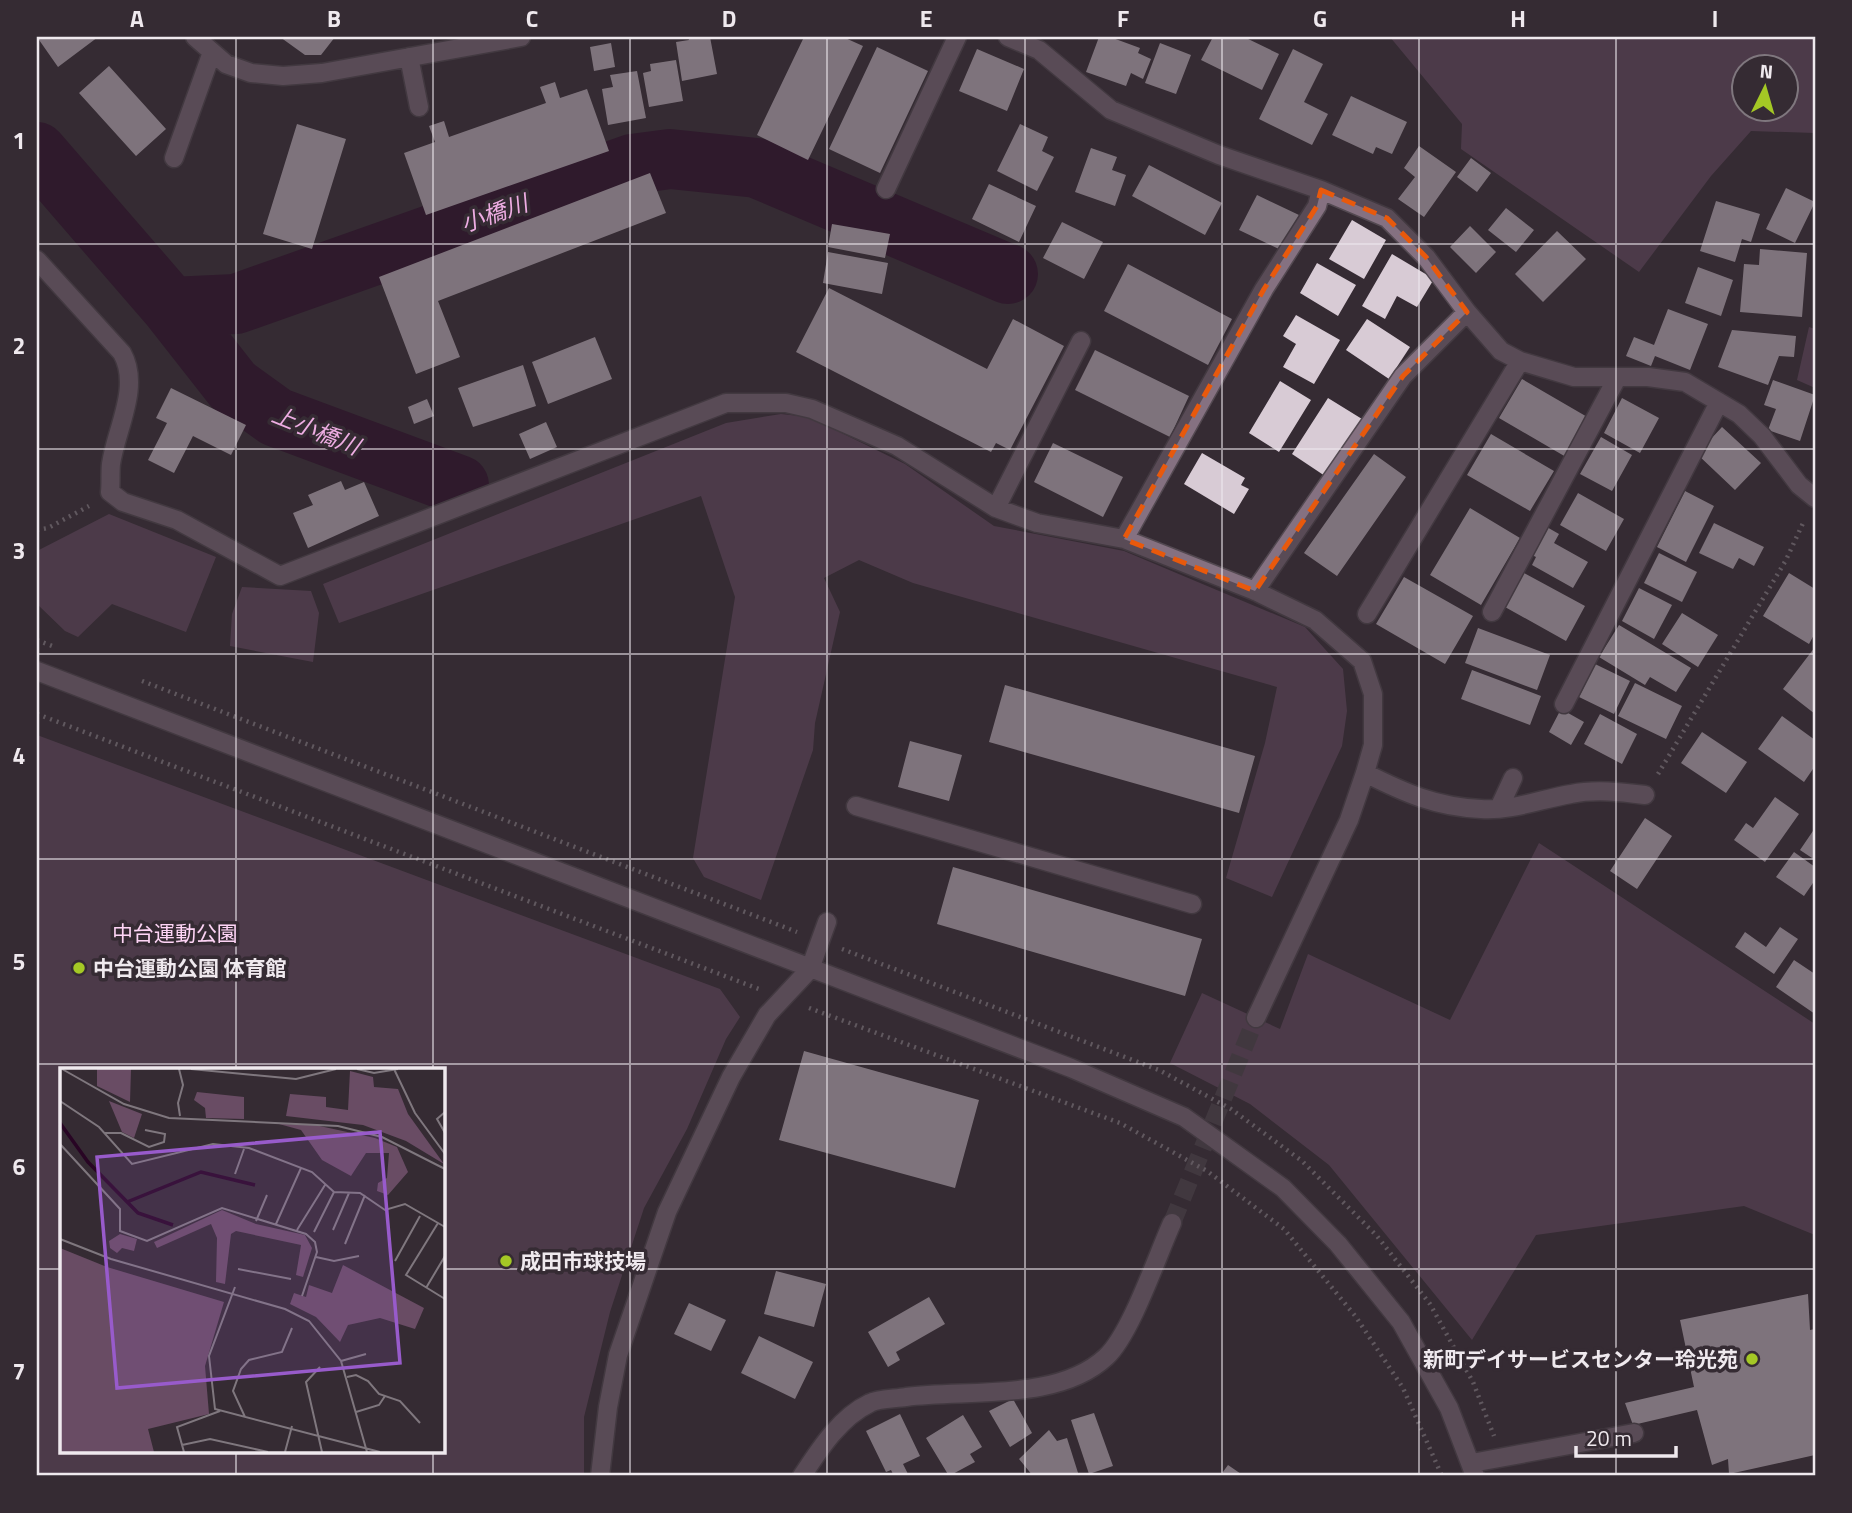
<svg xmlns="http://www.w3.org/2000/svg" width="1852" height="1513" viewBox="0 0 1852 1513" font-family="'Titillium Web','Noto Sans JP',sans-serif">
	<rect width="100%" height="100%" fill="#352b33"/>
	<path fill="#694c64" fill-rule="evenodd" d="M1390,37H1815V133L1751,131L1711,176L1639,272L1461,149L1462,124ZM1786,66V108H1744V66Z
		M1809,327L1815,329V388L1797,380Z
		M781,414L809,417L905,464L994,526L1124,551L1305,627L1343,669L1347,711L1342,746L1272,897L1226,878L1265,743L1277,687L913,583L859,560L824,578L840,612L815,723L813,750L761,900L704,877L693,858L735,597L701,496L339,623L323,584L726,423Z
		M109,514L216,557L186,632L112,604L78,637L65,631L37,604V551Z
		M242,587L311,591L319,613L313,662L230,646L232,614Z
		M37,735L720,989L740,1017L726,1039L687,1129L644,1208L610,1312L584,1417V1476H37ZM61,1070H443V1452H61Z
		M1539,843L1815,1024V1235L1744,1206L1536,1235L1472,1340L1329,1165L1250,1104L1170,1063L1202,993L1280,1029L1308,954L1450,1020Z"/>
	<g fill="none" stroke-linecap="round" stroke-linejoin="round">
		<path stroke="#280524" stroke-width="60" d="M37,152L171,307L233,386L276,417L459,485
			M171,307L236,304L632,164L670,159L757,168L1008,274"/>
	</g>
	<path fill="#d8cbd5" d="M37,37H98L58,67Z
		M280,37H335L321,55H305Z
		M688,37H710L717,74L682,81L676,42L689,40Z
		M804,37H843L863,46L808,160L757,135Z
		M1099,37H1110L1140,48L1138,53L1151,59L1143,79L1131,73L1126,86L1086,72Z
		M1213,37H1244L1279,54L1262,90L1201,60Z
		M611,43L615,67L594,71L590,47Z
		M1160,43L1191,55L1176,94L1145,83Z
		M877,47L928,71L880,173L829,149Z
		M977,49L1024,69L1007,111L959,91Z
		M1293,49L1323,64L1304,102L1328,114L1312,145L1259,119Z
		M676,60L683,101L649,107L643,73L651,71L650,64Z
		M109,66L166,129L136,156L79,93Z
		M637,71L646,118L608,125L602,89L613,87L610,75Z
		M555,82L560,98L587,89L609,151L426,215L404,153L435,142L429,126L444,121L449,137L546,103L540,87Z
		M1351,96L1407,122L1392,154L1376,147L1373,154L1332,135Z
		M297,124L346,139L312,249L263,234Z
		M1020,124L1048,137L1042,151L1054,157L1037,191L997,171Z
		M1419,146L1456,172L1424,217L1398,199L1415,177L1404,168Z
		M1091,148L1117,157L1112,170L1126,175L1115,206L1075,192Z
		M1471,158L1491,173L1477,192L1457,177Z
		M1149,165L1222,203L1205,235L1132,196Z
		M650,173L666,213L438,301L460,357L416,374L379,277Z
		M989,184L1036,206L1019,242L972,219Z
		M1786,188L1815,202L1795,243L1766,229Z
		M1257,195L1299,215L1281,250L1239,230Z
		M1716,201L1760,214L1751,242L1742,239L1735,262L1700,251Z
		M1506,208L1534,230L1516,252L1488,230Z
		M1352,220L1386,240L1364,279L1329,259Z
		M1062,222L1103,242L1084,279L1043,258Z
		M832,224L890,234L885,258L828,247Z
		M1470,226L1496,252L1476,273L1450,247Z
		M1557,231L1586,259L1543,302L1515,274Z
		M1760,249L1807,253L1802,317L1740,312L1744,264L1759,265Z
		M828,252L888,263L882,294L823,283Z
		M1392,254L1434,279L1417,307L1397,296L1385,319L1362,306Z
		M1317,263L1356,285L1338,316L1300,293Z
		M1128,264L1232,319L1208,365L1104,311Z
		M1698,267L1733,280L1721,316L1685,303Z
		M829,288L987,369L1013,319L1064,346L1010,450L996,443L991,452L796,352Z
		M1668,309L1708,324L1690,370L1655,356L1651,366L1626,356L1634,337L1654,345Z
		M1296,315L1340,340L1314,384L1283,367L1296,344L1283,336Z
		M1367,319L1410,347L1389,379L1346,350Z
		M1732,330L1796,336L1794,357L1779,356L1768,385L1718,367Z
		M595,337L612,379L548,404L532,362Z
		M1095,350L1189,396L1170,437L1075,390Z
		M523,365L536,406L473,427L458,388Z
		M1522,379L1589,418L1566,457L1499,418Z
		M1773,380L1815,395L1800,441L1768,430L1776,409L1764,405Z
		M1280,381L1311,400L1279,452L1249,433Z
		M171,388L246,425L231,455L193,436L174,473L148,460L167,423L156,418Z
		M1328,398L1362,419L1325,476L1292,454Z
		M1622,398L1659,418L1640,453L1604,433Z
		M427,399L434,416L414,424L408,407Z
		M546,422L557,447L530,459L519,434Z
		M1722,427L1761,463L1735,490L1697,454Z
		M1491,434L1554,471L1530,511L1467,475Z
		M1601,437L1632,455L1612,491L1580,474Z
		M1053,443L1123,477L1103,517L1034,482Z
		M1202,453L1245,478L1241,485L1249,489L1234,514L1184,484Z
		M1374,454L1406,477L1337,576L1304,553Z
		M341,481L345,490L364,482L379,516L308,548L293,513L313,505L308,495Z
		M1685,491L1714,506L1686,562L1657,547Z
		M1578,493L1624,519L1606,551L1560,525Z
		M1470,508L1520,538L1481,605L1430,575Z
		M1714,523L1764,547L1754,566L1739,558L1733,569L1699,553Z
		M1545,526L1559,534L1554,543L1588,562L1573,588L1532,565L1536,557L1530,554Z
		M1659,553L1697,572L1682,602L1644,583Z
		M1524,573L1585,606L1566,641L1505,607Z
		M1789,573L1815,589V633L1809,644L1763,616Z
		M1404,577L1473,616L1445,664L1376,624Z
		M1639,588L1672,605L1654,639L1622,621Z
		M1682,613L1718,635L1698,667L1662,644Z
		M1619,625L1691,668L1676,692L1650,677L1645,685L1599,657Z
		M1478,628L1550,655L1537,690L1465,663Z
		M1815,647V714L1783,689Z
		M1595,664L1630,681L1614,714L1579,697Z
		M1472,670L1541,696L1530,725L1461,699Z
		M1635,683L1682,706L1666,739L1618,716Z
		M1005,685L1255,756L1239,813L989,742Z
		M1561,709L1584,722L1571,745L1549,732Z
		M1600,714L1637,734L1622,764L1584,744Z
		M1782,716L1815,740V766L1804,782L1758,749Z
		M1702,732L1747,762L1726,793L1681,763Z
		M910,741L962,755L949,801L898,787Z
		M1775,797L1799,814L1765,862L1734,840L1746,823L1753,828Z
		M1645,818L1672,836L1637,889L1610,871Z
		M1815,828V860L1800,850Z
		M1794,852L1815,867V880L1804,896L1776,877Z
		M953,867L1202,939L1185,996L937,924Z
		M1780,927L1798,939L1774,974L1735,947L1745,932L1766,947Z
		M1794,960L1815,974V1014L1776,987Z
		M804,1051L979,1100L955,1188L779,1140Z
		M776,1271L826,1284L814,1327L764,1314Z
		M1808,1294L1810,1330L1815,1329V1455L1729,1474L1728,1459L1712,1465L1697,1410L1633,1425L1625,1403L1694,1387L1680,1320Z
		M929,1297L945,1324L896,1352L900,1360L888,1367L868,1332Z
		M689,1303L726,1320L711,1351L674,1334Z
		M759,1336L813,1362L795,1399L741,1373Z
		M1013,1399L1032,1433L1010,1447L989,1411Z
		M1094,1413L1113,1466L1089,1474L1071,1420Z
		M900,1414L920,1456L903,1464L909,1476H894L891,1470L886,1472L866,1431Z
		M963,1415L982,1447L970,1454L975,1462L949,1476L926,1438Z
		M1049,1430L1057,1441L1067,1438L1079,1476H1033L1019,1459Z
		M1228,1465L1244,1476H1220Z"/>
	<g fill="none" stroke-linecap="round" stroke-linejoin="round">
		<path stroke="#51484f" stroke-width="18" stroke-dasharray="18 9" stroke-linecap="butt" d="M1172,1223L1256,1018"/>
		<g stroke="#534951" stroke-width="21">
			<path id="minor" d="M195,37L226,64L251,73L283,76L322,73L521,37
				M1008,37L1039,50L1111,110L1219,155L1321,190L1387,218L1426,257L1467,312L1501,351L1520,361L1574,377H1648L1685,382L1739,414L1762,436L1799,485L1815,498
				M409,57L419,107
				M174,158L212,52
				M886,189L957,37
				M37,260L122,353C141,387 116,429 111,464C110,473 111,483 110,492L123,502L177,520L280,576L726,403H786L812,409L897,446L996,508L1037,523L1124,539L1255,591L1315,620L1362,661L1373,694V745L1365,773L1349,820L1256,1018
				M996,508L1081,341
				M1124,539L1264,289L1317,206L1321,190
				M1255,591L1403,376L1467,312
				M1492,612L1617,378
				M1367,614L1520,361
				M37,671L1071,1068L1184,1117L1283,1188L1338,1244L1401,1322L1449,1408L1475,1476
				M1564,704L1719,402
				M1365,773C1405,793 1436,807 1481,809C1512,811 1541,799 1571,794C1595,789 1621,792 1645,795
				M856,806L1192,904
				M1499,808L1513,778
				M1472,1463L1634,1433
				M600,1476L608,1407L618,1355L667,1212L731,1077L767,1015L810,969L827,922
				M802,1476C819,1450 840,1417 870,1403C879,1398 895,1399 906,1397C967,1389 1058,1402 1106,1357C1131,1334 1157,1256 1172,1223"/>
		</g>
		<path stroke="#968e94" stroke-width="4.5" stroke-dasharray="2 5" stroke-linecap="butt" d="M37,530L48,528L89,506
			M37,640L52,646
			M142,681L797,932
			M37,714L759,989
			M1658,774L1786,560L1804,521
			M842,949L1159,1070L1231,1109L1302,1161L1377,1236L1430,1304L1473,1382L1494,1436
			M809,1008L1120,1123L1207,1171L1284,1229L1356,1317L1403,1388L1442,1476"/>
		<use href="#minor" stroke="#857181" stroke-width="18"/>
	</g>
	<path d="M0 0H1852V1513H0ZM1321,190L1387,218L1426,257L1467,312L1403,376L1255,591L1124,539L1264,289L1317,206Z" fill="#352b33" fill-opacity=".55" fill-rule="evenodd"/>
	<path fill="none" stroke="#e8590c" stroke-width="5" stroke-dasharray="14 9" stroke-linejoin="round" d="M1321,190L1387,218L1426,257L1467,312L1403,376L1255,591L1124,539L1264,289L1317,206Z"/>
	<path fill="none" stroke="#efe9ee" stroke-width="2" stroke-opacity="0.55" d="M236,37V1070M433,37V1070M630,37V1476M827,37V1476M1025,37V1476M1222,37V1476M1419,37V1476M1616,37V1476M37,244H1815M37,449H1815M37,654H1815M37,859H1815M37,1064H1815M37,1269H61M443,1269H1815M236,1452V1476M433,1452V1476"/>
	<g fill="#a4c825" stroke="#352b33" stroke-width="2.5">
		<circle cx="79" cy="968" r="7"/>
		<circle cx="506" cy="1261" r="7"/>
		<circle cx="1752" cy="1359" r="7"/>
	</g>
	<g text-anchor="middle" dominant-baseline="central" stroke-width="7" stroke-linejoin="round" paint-order="stroke">
		<g font-size="21" fill="#fdd4f5" stroke="#352b33">
			<text x="175" y="933">中台運動公園</text>
		</g>
		<g font-size="21" font-weight="bold" fill="#efe9ee" stroke="#352b33" text-anchor="start">
			<text x="93" y="968">中台運動公園 体育館</text>
			<text x="520" y="1261">成田市球技場</text>
			<text x="1738" y="1359" text-anchor="end">新町デイサービスセンター玲光苑</text>
		</g>
		<g font-size="23" font-style="italic" fill="#eeade3" stroke="#352b33">
			<text transform="translate(494 213) rotate(-19)">小橋川</text>
			<text transform="translate(316 430) rotate(22)">上小橋川</text>
		</g>
	</g>
	<g transform="translate(60 1068)">
		<rect width="385" height="385" fill="#352b33"/>
		<path d="M37,1H71L70,34L37,18ZM290,3L313,9L314,19L338,21L348,46L384,96L346,73L303,57L226,48L230,26L266,29V39L288,42ZM137,24L184,29V51L146,50L145,40L134,32ZM49,33L82,46L74,70L62,64ZM219,56L255,57L315,70L337,79L348,104L328,127L317,123L318,115L327,110L329,85H306L291,108L262,92L241,62ZM162,142L196,156L245,167L252,180L243,209L236,207L241,177L176,163L171,166L165,216L156,214L157,170L151,156L97,180L94,174ZM60,166L77,171L74,183L62,180L57,185L50,180L49,173ZM0,180L47,199L164,234L145,298L149,346L88,361L94,384H0ZM283,197L364,240L355,261L320,250L288,257L280,274L256,249L230,236L234,225L246,229L249,217L272,225Z" fill="#694c64"/>
		<path fill="none" stroke="#280524" stroke-width="3.5" d="M0,55L28,94L78,145L113,157M67,134L141,104L195,117"/>
		<path fill="none" stroke="#7f777e" stroke-width="2" d="M2,1L64,36L109,50L278,58L322,69L385,101M119,1L123,17L118,35L120,48M131,1L236,11L276,1M297,1L314,5L338,1M334,1L355,45L385,86M0,33L39,59L72,96L153,76L189,80L252,104L274,124L300,125L325,142L345,136L385,159M385,44L377,51L385,65M44,65H61L89,79L104,74L105,66L85,62M0,76L60,141V163L87,173L162,140L246,166L255,174L257,184L242,228M175,106L184,81M196,153L207,127M378,155L346,207L385,231M216,156L241,100M237,162L265,117M273,162L289,125M254,164L274,124M0,171L51,191L225,241L249,253L281,293L307,384M285,176L305,127M256,189L274,193L299,188M335,193L360,148M178,201L231,211M175,219L149,288L155,341L320,384M366,220L385,188M281,293L306,286M260,299L246,314L262,384M287,309L296,307L308,313L319,326L340,333L360,355M296,344L319,337L325,328M185,349L173,323L181,301L189,292L222,284L232,260M122,377L150,371L208,384M124,384L117,359L160,343M225,384L232,358"/>
		<path fill="#985bcb" fill-opacity="0.15" stroke="#985bcb" stroke-width="3.5" d="M320,64L340,295L57,320L37,89Z"/>
		<rect width="385" height="385" fill="none" stroke="#efe9ee" stroke-width="3.5"/>
	</g>
	<rect width="1852" height="1513" fill="none" stroke="#352b33" stroke-width="77"/>
	<g transform="translate(1765 88) rotate(5)"><circle r="33" fill="#352b33" stroke="#7f777e" stroke-width="2"/>
	<path d="M0-5L12 26L0 18L-12 26Z" fill="#a4c825"/>
	<text y="-10" font-size="19" font-weight="bold" text-anchor="middle" fill="#efe9ee">N</text>
	</g>
	<path d="M1576 1446v10h100v-10" fill="none" stroke="#efe9ee" stroke-width="3.5"/>
	<text x="1586" y="1446" font-size="21" fill="#efe9ee" stroke="#352b33" stroke-width="5" paint-order="stroke">20 m</text>
	<rect x="38" y="38" width="1776" height="1436" fill="none" stroke="#efe9ee" stroke-width="2.5"/>
	<g font-size="23" text-anchor="middle" font-weight="bold" fill="#efe9ee">
		<text x="137" y="27">A</text>
		<text x="334" y="27">B</text>
		<text x="532" y="27">C</text>
		<text x="729" y="27">D</text>
		<text x="926" y="27">E</text>
		<text x="1123" y="27">F</text>
		<text x="1320" y="27">G</text>
		<text x="1518" y="27">H</text>
		<text x="1715" y="27">I</text>
		<text x="19" y="149">1</text>
		<text x="19" y="354">2</text>
		<text x="19" y="559">3</text>
		<text x="19" y="764">4</text>
		<text x="19" y="970">5</text>
		<text x="19" y="1175">6</text>
		<text x="19" y="1380">7</text>
	</g>
</svg>
